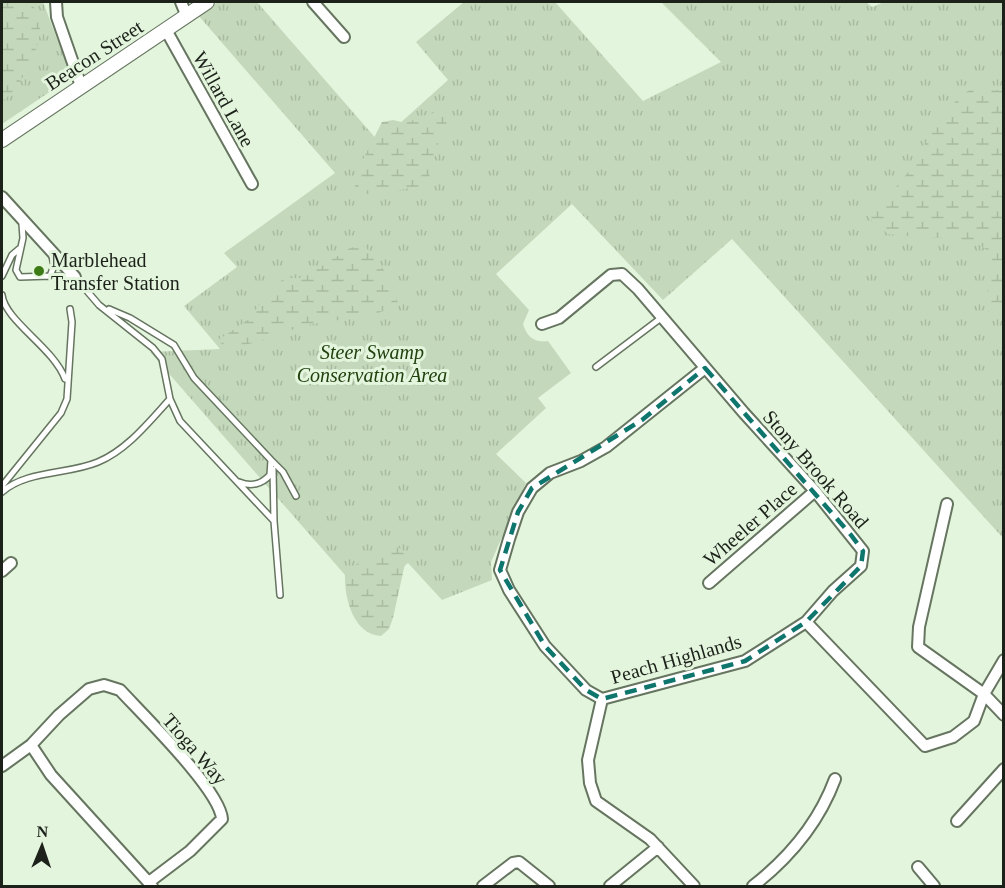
<svg xmlns="http://www.w3.org/2000/svg" width="1005" height="888" viewBox="0 0 1005 888" font-family="'Times New Roman',serif">
	<defs>
		<pattern id="grass-tufts" width="24" height="20" patternUnits="userSpaceOnUse" patternTransform="scale(1.5)"><rect width="24" height="20" fill="#c4d9bb"/><path d="M3 7l-1-3M5 7V3M7 7l1-3M15 17l-1-3M17 17v-4M19 17l1-3" fill="none" stroke="#a8baa0"/></pattern>
		<pattern id="wetland-marsh" width="20" height="14" patternUnits="userSpaceOnUse" patternTransform="scale(1.5)"><rect width="20" height="14" fill="#c4d9bb"/><path d="M1 5h8M5 5V1M11 12h8M15 12V8" fill="none" stroke="#a8baa0"/></pattern>
	</defs>
	<rect width="100%" height="100%" fill="#e4f5de"/>
	<path fill="url(#grass-tufts)" d="M2,2H43L69,70L66,81L2,124Z
		M218,2H257L379,142L448,80L416,42L464,2H555L643,101L721,62L661,2H866L872,7L884,2H1003V538L732,239L663,300L572,204L496,274L529,310L523,324C527,337 534,343 548,341L571,373L538,398L546,408L496,454L526,483L491,562L492,580L442,600L408,563L366,599L150,352L220,349L184,306L237,267L224,253L335,173L198,15Z"/>
	<path fill="url(#wetland-marsh)" d="M2,2C8,2 18,0 25,2C62,13 23,89 2,101Z
		M974,87L1003,91L1004,309L995,315L985,310L993,254L976,243L951,237L929,238L888,234L870,219L869,206C921,184 926,115 974,87Z
		M441,109L452,110L439,141L428,181L422,186L372,195L357,192L353,179L382,122L393,120L406,123Z
		M362,245C376,254 396,287 398,304C372,320 339,318 309,325C279,332 255,348 224,346L218,340L248,320L274,285L286,278H303L350,248Z
		M396,547L402,549L406,559L393,618L389,629L381,636C353,634 344,598 345,573L365,558Z"/>
	<g fill="none" stroke-linecap="round" stroke-linejoin="round">
		<g stroke="#667560" stroke-width="8">
			<path id="lane" d="M22,224L23,238L16,270L20,277L50,276L54,266L52,256
				M2,276L12,255L19,249
				M50,276L75,277L99,305L153,348L162,359L170,399L180,421L274,521L280,595
				M2,295C5,321 54,348 65,379
				M109,309L130,318L174,345L194,378L271,460L270,475C262,484 251,487 239,482
				M596,367L661,318
				M271,460L283,472L296,496
				M273,469L274,521
				M2,486L61,413L67,399L72,322L70,309
				M2,492C27,470 67,475 98,462C127,450 149,422 170,399"/>
		</g>
		<g stroke="#667560" stroke-width="14">
			<path id="street" d="M56,2L57,17L81,86
				M181,2L186,14
				M313,2L344,37
				M166,30L252,184
				M2,197L75,277
				M542,324L559,318L611,275L622,274L638,289L744,413L815,491L863,551L861,566L833,591L806,622L925,746L953,737L974,721L984,694L1004,660
				M947,504L919,627L918,647L984,694L1004,715
				M2,571L11,563
				M709,583L815,491
				M602,699L586,690L545,646L509,590L500,570L509,539L518,512L532,488L550,473L581,461L606,447L705,368
				M31,745L51,775L152,886
				M2,766L31,745L59,715L89,689L104,685L120,690C143,715 220,790 222,819L190,851L149,882
				M957,821L1004,769
				M918,867L934,886
				M483,886L513,863L519,862L549,886
				M610,886L658,847
				M694,886L650,839L596,801L590,783L588,760L602,699L745,661L806,622
				M753,886C789,858 819,822 835,779"/>
		</g>
		<g stroke="#667560" stroke-width="16">
			<path id="secondary" d="M2,140L207,2"/>
		</g>
		<use href="#lane" stroke="#fff" stroke-width="5"/>
		<use href="#street" stroke="#fff" stroke-width="10"/>
		<use href="#secondary" stroke="#fff" stroke-width="14"/>
	</g>
	<path fill="none" stroke="#0f766e" stroke-width="4.5" stroke-dasharray="12 8" stroke-linejoin="round" d="M705,368L851,535L863,551L861,566L806,622L745,661L602,699L586,690L545,646L500,570L518,512L532,488L642,420Z"/>
	<circle fill="#3d7b17" stroke="#e4f5de" stroke-width="2" cx="39" cy="271" r="6"/>
	<g text-anchor="middle" dominant-baseline="central" stroke-width="6" stroke-linejoin="round" paint-order="stroke">
		<g font-size="20" fill="#1c221a" stroke="#e4f5de">
			<text transform="translate(94 55) rotate(-33)">Beacon Street</text>
			<text transform="translate(224 99) rotate(61)">Willard Lane</text>
			<text transform="translate(816 469) rotate(49)">Stony Brook Road</text>
			<text transform="translate(750 524) rotate(-41)">Wheeler Place</text>
			<text transform="translate(676 659) rotate(-16)">Peach Highlands</text>
			<text transform="translate(195 749) rotate(49)">Tioga Way</text>
		</g>
		<g font-size="20" fill="#1c221a" stroke="#e4f5de" text-anchor="start">
			<text x="51" y="260">Marblehead<tspan x="51" dy="23">Transfer Station</tspan></text>
		</g>
		<g font-size="20" font-style="italic" fill="#20400e" stroke="#e4f5de">
			<text x="372" y="352">Steer Swamp<tspan x="372" dy="23">Conservation Area</tspan></text>
		</g>
	</g>
	<rect width="1005" height="888" fill="none" stroke="#1c221a" stroke-width="6"/>
	<g transform="translate(42 846) rotate(2)" stroke="#e4f5de" stroke-width="4.5" paint-order="stroke">
	<path d="M0-4.5L10 22L0 15L-10 22Z" fill="#1c221a"/>
	<text y="-9" font-size="16" font-weight="bold" text-anchor="middle" fill="#1c221a">N</text>
	</g>
</svg>
